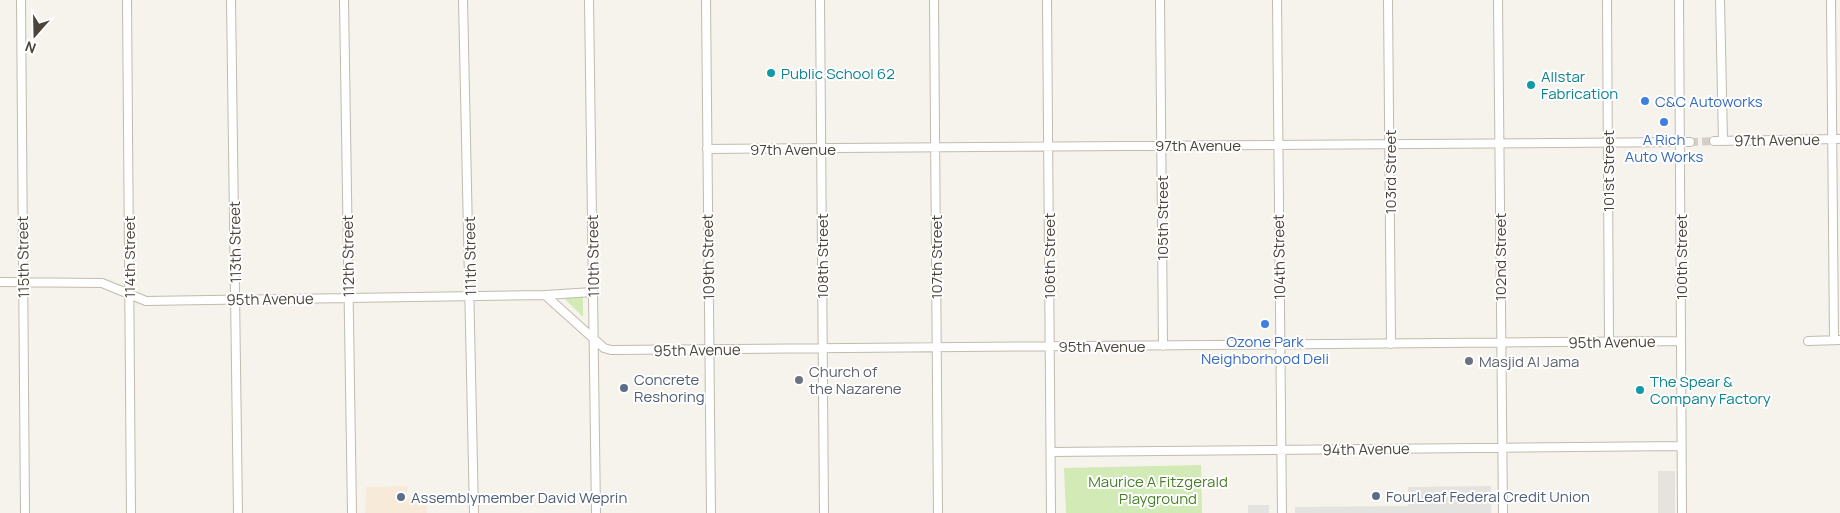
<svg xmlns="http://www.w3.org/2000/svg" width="1840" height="513" viewBox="0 0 1840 513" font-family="Manrope,sans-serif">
	<rect width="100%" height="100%" fill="#f6f3ec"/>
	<path fill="#f7ead8" d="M407,486V498H426L427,513H365L366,487Z"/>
	<path fill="#e6e2dd" d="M1658,471H1675V513H1658Z"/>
	<path fill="#d2eab5" d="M583,297V317L564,298Z
		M1201,465L1202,513H1066L1064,468Z"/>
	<path fill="#e5e3e0" d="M1491,486V513H1295V507L1408,506V487Z
		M1248,505H1269V513H1248Z"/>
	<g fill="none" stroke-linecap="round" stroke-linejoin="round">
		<path stroke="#d4d0c8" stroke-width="8" stroke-dasharray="8 4" stroke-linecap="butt" d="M1690,142L1714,141"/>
		<g stroke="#c2bbae" stroke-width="10">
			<path id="street" d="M21,0L25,513
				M127,0L131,513
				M231,0L238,513
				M344,0L352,513
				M463,0L474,513
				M589,0L596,513
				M706,0L711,513
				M820,0L824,513
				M934,0L938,513
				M1047,0L1051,513
				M1160,0L1163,346
				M1277,0L1282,513
				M1388,0L1391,344
				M1498,0L1503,513
				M1607,0L1609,342
				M1679,0L1682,513
				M1720,0L1723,141
				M1831,0L1834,340
				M1714,141L1840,139
				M707,149L1690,142
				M0,282L102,283L146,301L545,295L604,348L611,350L1681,341
				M545,295L593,292
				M1808,341L1840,340
				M1051,452L1681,446"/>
		</g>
		<use href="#street" stroke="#fff" stroke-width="8"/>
	</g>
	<g fill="#0f9aa8" stroke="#fff" stroke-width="2">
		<circle cx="771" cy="73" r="5"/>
		<circle cx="1531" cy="85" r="5"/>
		<circle cx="1640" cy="390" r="5"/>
	</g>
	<g fill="#3f7fe0" stroke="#fff" stroke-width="2">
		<circle cx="1645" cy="101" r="5"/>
		<circle cx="1664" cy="122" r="5"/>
		<circle cx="1265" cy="324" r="5"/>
	</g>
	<g fill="#6b7280" stroke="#fff" stroke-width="2">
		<circle cx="1469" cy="361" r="5"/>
		<circle cx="799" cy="380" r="5"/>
	</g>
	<g fill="#5c6f8a" stroke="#fff" stroke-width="2">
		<circle cx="624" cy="388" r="5"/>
		<circle cx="1376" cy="496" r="5"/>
		<circle cx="401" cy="497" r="5"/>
	</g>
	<g text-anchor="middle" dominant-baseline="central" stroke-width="4" stroke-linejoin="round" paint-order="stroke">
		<g font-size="15" fill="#0d838f" stroke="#fff" text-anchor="start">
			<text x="781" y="73">Public School 62</text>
			<text x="1541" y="76">Allstar<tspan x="1541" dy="17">Fabrication</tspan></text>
			<text x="1650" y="381">The Spear &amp;<tspan x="1650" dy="17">Company Factory</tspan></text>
		</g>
		<g font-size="15" fill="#366cbe" stroke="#fff">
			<text x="1655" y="101" text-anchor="start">C&amp;C Autoworks</text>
			<text x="1664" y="139">A Rich<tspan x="1664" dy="17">Auto Works</tspan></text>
			<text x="1265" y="341">Ozone Park<tspan x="1265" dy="17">Neighborhood Deli</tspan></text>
		</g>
		<g font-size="15" fill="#4b4439" stroke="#fff">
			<text transform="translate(1777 140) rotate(-1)">97th Avenue</text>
			<text x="1198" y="145">97th Avenue</text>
			<text x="793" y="149">97th Avenue</text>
			<text transform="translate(1608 171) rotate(-90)">101st Street</text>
			<text transform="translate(1390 172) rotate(-90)">103rd Street</text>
			<text transform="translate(1162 218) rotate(-90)">105th Street</text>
			<text transform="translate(235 242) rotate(-91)">113th Street</text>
			<text transform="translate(348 256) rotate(-91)">112th Street</text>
			<text transform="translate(470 256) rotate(-91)">111th Street</text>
			<text transform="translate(593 256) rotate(-91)">110th Street</text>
			<text transform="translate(822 256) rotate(-90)">108th Street</text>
			<text transform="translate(1049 256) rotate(-90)">106th Street</text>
			<text transform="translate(23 257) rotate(-91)">115th Street</text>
			<text transform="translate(129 257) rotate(-90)">114th Street</text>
			<text transform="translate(708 257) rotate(-91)">109th Street</text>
			<text transform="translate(936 257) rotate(-90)">107th Street</text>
			<text transform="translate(1279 257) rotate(-91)">104th Street</text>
			<text transform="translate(1500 257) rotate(-90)">102nd Street</text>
			<text transform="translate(1681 257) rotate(-90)">100th Street</text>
			<text transform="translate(270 299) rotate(-1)">95th Avenue</text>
			<text transform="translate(1612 342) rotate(-1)">95th Avenue</text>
			<text x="1102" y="346">95th Avenue</text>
			<text transform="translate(697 350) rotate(-1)">95th Avenue</text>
			<text transform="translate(1366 449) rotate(-1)">94th Avenue</text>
		</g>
		<g font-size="15" fill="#5b616d" stroke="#fff" text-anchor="start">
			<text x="1479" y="361">Masjid Al Jama</text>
			<text x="809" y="371">Church of<tspan x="809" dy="17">the Nazarene</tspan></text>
		</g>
		<g font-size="15" fill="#4e5e75" stroke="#fff" text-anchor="start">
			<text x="634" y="379">Concrete<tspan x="634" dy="17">Reshoring</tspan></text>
			<text x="1386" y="496">FourLeaf Federal Credit Union</text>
			<text x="411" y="497">Assemblymember David Weprin</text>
		</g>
		<g font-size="15" fill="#4a7f2a" stroke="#fff">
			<text x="1158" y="481">Maurice A Fitzgerald<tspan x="1158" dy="17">Playground</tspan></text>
		</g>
	</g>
	<g transform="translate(35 35) rotate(200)" stroke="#ffffff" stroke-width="4" paint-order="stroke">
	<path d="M0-4L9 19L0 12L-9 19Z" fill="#4b4439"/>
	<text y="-8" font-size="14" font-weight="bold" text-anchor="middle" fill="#4b4439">N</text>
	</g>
</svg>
